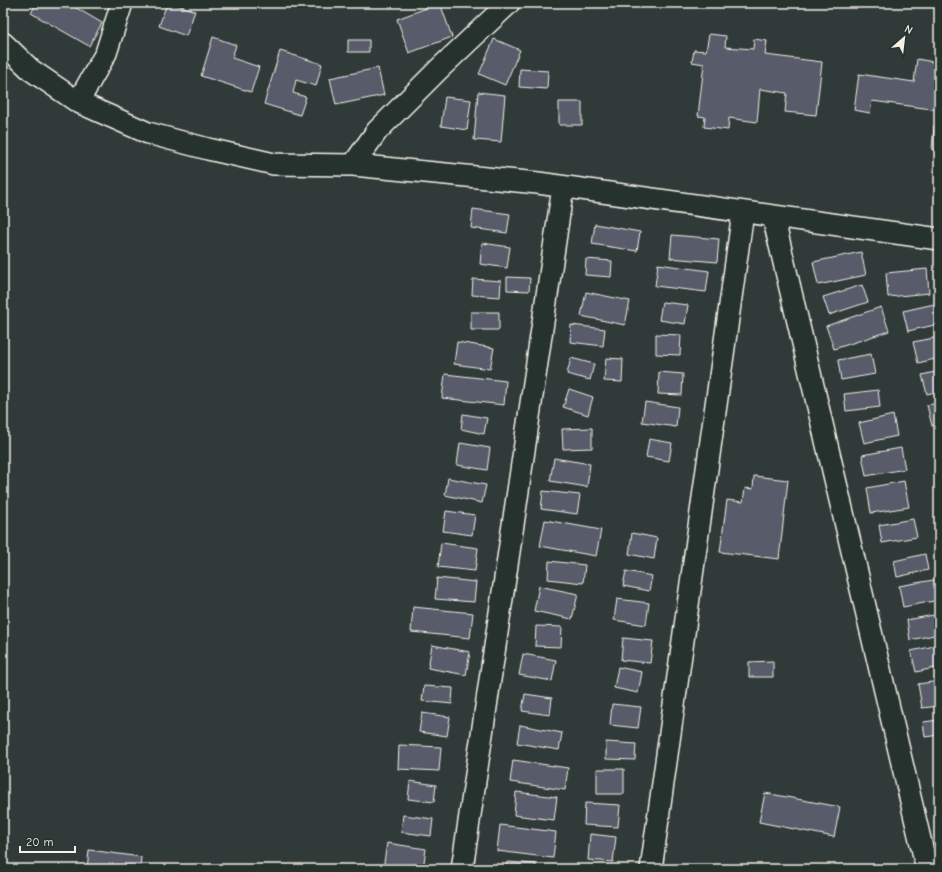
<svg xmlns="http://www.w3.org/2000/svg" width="942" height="872" viewBox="0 0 942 872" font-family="'Comic Neue',sans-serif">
	<rect width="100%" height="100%" fill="#303b39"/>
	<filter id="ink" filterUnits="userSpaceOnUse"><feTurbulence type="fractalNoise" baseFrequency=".025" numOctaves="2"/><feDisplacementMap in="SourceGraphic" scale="8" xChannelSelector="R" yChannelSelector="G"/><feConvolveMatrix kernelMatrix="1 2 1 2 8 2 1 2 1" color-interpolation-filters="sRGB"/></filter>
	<g filter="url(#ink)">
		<path fill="#585c6a" stroke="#f4f1e8" d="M37,3H75L73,6L102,23L89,46L31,13Z
			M167,3H172L195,11L186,36L159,26Z
			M440,3L452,37L409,53L397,19Z
			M709,34L726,36L725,47L753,49L754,39L767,41L765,55L822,62L816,115L785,112L787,93L760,89L757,122L729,118L728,130L704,127L705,117L698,116L704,64L692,62L694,50L706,51Z
			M213,37L236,45L232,58L259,67L251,92L201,76Z
			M494,39L520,50L505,85L479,74Z
			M348,40H369V52H348Z
			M280,51L322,64L316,86L296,80L293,93L306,97L300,115L264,104Z
			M917,59L939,63L936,84L939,85V110L872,101L870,113L854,110L859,74L914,82Z
			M378,68L384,95L336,105L330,78Z
			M520,69L548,71L547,89L519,87Z
			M478,92L505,95L501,142L474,140Z
			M445,97L471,100L467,130L441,126Z
			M559,102H582V125H559Z
			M934,125L939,126V150H932Z
			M473,209L510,214L507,233L471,228Z
			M595,224L640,232L637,251L592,244Z
			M672,235L719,239L717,262L670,258Z
			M482,243L510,247L507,268L480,264Z
			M861,252L866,275L818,285L813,262Z
			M586,259L612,261L611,277L585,275Z
			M658,264L709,271L706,292L655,286Z
			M927,269L929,293L888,297L886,273Z
			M507,277L530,278L529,291L507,290Z
			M473,279L501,281L500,297L472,295Z
			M862,285L868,302L829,315L823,297Z
			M586,292L630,301L625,325L581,316Z
			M662,302L688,305L685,324L659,320Z
			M939,303V324L908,331L903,311Z
			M881,307L889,331L834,349L826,326Z
			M471,312H499V330H471Z
			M571,325L605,329L603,346L570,342Z
			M656,334L681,335L680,355L656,354Z
			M939,337V358L918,363L913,342Z
			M457,342L494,348L490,369L454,364Z
			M871,354L875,374L841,380L838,360Z
			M571,358L594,364L590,380L567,374Z
			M606,358L623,359L622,382L604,381Z
			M939,371V391L927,394L922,375Z
			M659,372L683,374L682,395L658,394Z
			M445,374L506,381L504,405L442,398Z
			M569,389L593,397L588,415L563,407Z
			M878,390L880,407L846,411L844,394Z
			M645,402L678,407L676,427L642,422Z
			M939,403V424L932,426L927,405Z
			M463,414L487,418L484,434L461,429Z
			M893,415L897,436L864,443L859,423Z
			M592,428V448L563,449L562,429Z
			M649,439L672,443L669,461L646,457Z
			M460,443L490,448L487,470L457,465Z
			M901,448L905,469L866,476L862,455Z
			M554,458L590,464L587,487L550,481Z
			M754,476L788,480L779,559L720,552L727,500L743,502L745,488L753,489Z
			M448,478L486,485L482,503L445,495Z
			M904,481L909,507L871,513L867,488Z
			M543,491L580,495L577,514L541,509Z
			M446,511L475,515L472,535L443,531Z
			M913,519L917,537L882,543L879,525Z
			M545,520L601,530L596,556L540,546Z
			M632,533L657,538L654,559L629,554Z
			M441,543L478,548L475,571L438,567Z
			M925,554L928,570L897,577L894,561Z
			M549,561L585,565L583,583L548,579Z
			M626,571L652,576L649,591L623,586Z
			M437,578L476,582L474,602L435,599Z
			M939,579V600L903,607L899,586Z
			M539,586L578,594L572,619L534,611Z
			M617,599L649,603L646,625L614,620Z
			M413,607L473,613L470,638L411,632Z
			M939,614V634L910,640L907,620Z
			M536,626L562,627L561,647L535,646Z
			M623,638L653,641L650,663L621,660Z
			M432,645L470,652L466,675L428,668Z
			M939,645V667L916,672L911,651Z
			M523,654L556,660L552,681L519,675Z
			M773,661V677H749V662Z
			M618,667L642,672L638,693L614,688Z
			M939,681V706L922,708L918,684Z
			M424,686L453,688L452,704L422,701Z
			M525,694L552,698L550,715L522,711Z
			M612,704L641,707L638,728L610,725Z
			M422,713L450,717L447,736L419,732Z
			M939,720V735L925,737L923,722Z
			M520,725L562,733L559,750L517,743Z
			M606,742L636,744L635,760L606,759Z
			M399,745L441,747L439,771L398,769Z
			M513,760L568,768L565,790L510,782Z
			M597,769H624V794H597Z
			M410,781L436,785L434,802L408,799Z
			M516,792L557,797L554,820L514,815Z
			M765,793L840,807L834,837L759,822Z
			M585,803L620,805L618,827L584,825Z
			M403,815L433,819L431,836L401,832Z
			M500,825L556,832L553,858L497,851Z
			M590,834L616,837L613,862L588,860Z
			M387,843L426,849L423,869H383Z
			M89,850L141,857L140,869H87Z
			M507,862L536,864L535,869H506Z
			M568,865L593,869H567Z"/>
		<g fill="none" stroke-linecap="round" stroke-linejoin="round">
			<g stroke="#f4f1e8" stroke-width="24">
				<path id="street" d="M3,43L31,70L78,102L148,133L208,149L274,164L353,165L538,183L939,239
					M78,102L106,53L122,3
					M353,165L377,131L439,69L509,3
					M773,216L927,869
					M462,869L563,187
					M651,869L743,212"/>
			</g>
			<use href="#street" stroke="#26332d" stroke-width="21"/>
		</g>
	</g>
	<rect width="942" height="872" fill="none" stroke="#26332d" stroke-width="16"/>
	<rect x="8" y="8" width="926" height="856" fill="none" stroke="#f4f1e8" stroke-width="1.5" filter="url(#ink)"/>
	<g transform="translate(904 38) rotate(28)" stroke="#26332d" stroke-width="3" paint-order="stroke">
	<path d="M0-3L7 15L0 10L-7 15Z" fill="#f4f1e8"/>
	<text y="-6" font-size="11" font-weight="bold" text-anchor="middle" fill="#f4f1e8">N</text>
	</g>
	<path d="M20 846v6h55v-6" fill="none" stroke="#f4f1e8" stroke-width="2"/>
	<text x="26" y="846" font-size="12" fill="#f4f1e8" stroke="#26332d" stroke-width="3" paint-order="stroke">20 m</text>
</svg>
